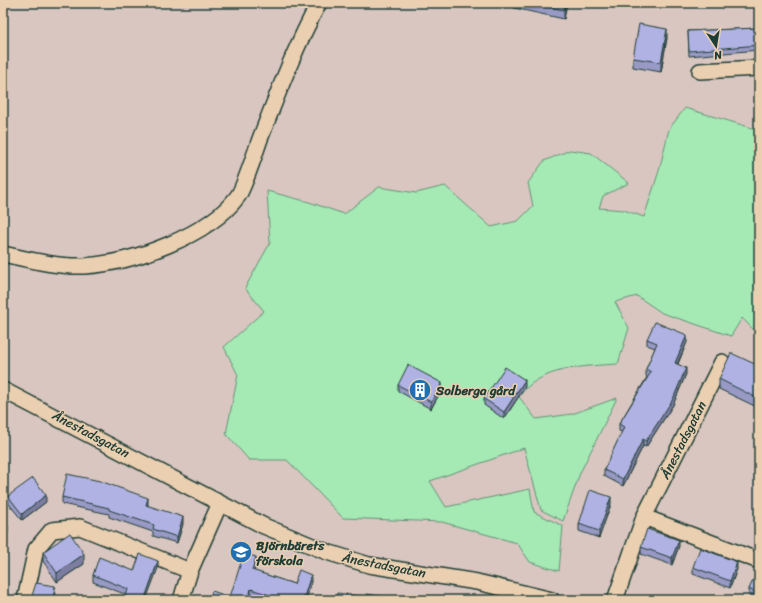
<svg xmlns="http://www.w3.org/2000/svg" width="762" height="603" viewBox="0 0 762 603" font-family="Sriracha,sans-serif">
	<rect width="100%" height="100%" fill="#d9c6c0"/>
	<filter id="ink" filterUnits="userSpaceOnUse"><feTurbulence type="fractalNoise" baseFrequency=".025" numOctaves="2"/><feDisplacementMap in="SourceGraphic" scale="8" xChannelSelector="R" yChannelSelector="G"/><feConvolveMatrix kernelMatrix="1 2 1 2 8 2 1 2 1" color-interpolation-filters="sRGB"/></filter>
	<g filter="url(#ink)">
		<path fill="#a5e9b5" stroke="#629374" d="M685,108L759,130V335L742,318L731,336L662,313L637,296L615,302L629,328L618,364C586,366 538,367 519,397L536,419L572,414L617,398L580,473L563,521L541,510L524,448L430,481L446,507L530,489L534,512L563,526L559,571L530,562L517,543L442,522L343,518L287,460H249L226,434L238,375L224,347L264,311L245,288L270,243L267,191L309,202L344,214L379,187L416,193L445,186L491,227L518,221L533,206L528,183L544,161L570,150L591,153L629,183L603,196L599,208L624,210L644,217L659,171L669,129Z"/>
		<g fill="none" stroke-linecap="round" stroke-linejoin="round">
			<g stroke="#1f3d34" stroke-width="18">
				<path id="street" d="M700,71L759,68
					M3,254C30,260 57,267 84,266C132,263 209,236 238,196C245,185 255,153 260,139C278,93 295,47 319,3
					M3,390L264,526L327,552L369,565L477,582L552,600
					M644,517L759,561
					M25,600L36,549L52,530L80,527L190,571
					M181,600L190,571L220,503
					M615,600L644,517L722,362"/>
			</g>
			<use href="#street" stroke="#eacfb1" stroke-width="15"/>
		</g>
		<path fill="#9899c4" stroke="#1f3d34" d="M500,3H567L564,19L514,8V7Z
			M759,28V50L689,56L688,31Z
			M667,38L661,72L633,67V58Z
			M647,339L687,342L678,364L686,374L673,405L646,447L643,446L623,486L604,476V470L622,432L619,431V424L647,377L646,376V369L655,348L647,345Z
			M759,366V408L719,389V379Z
			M398,385L442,389L431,409L398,391Z
			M525,387L504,419L484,405V399Z
			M8,496L46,502L22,520L8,503Z
			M62,497L148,505V506L183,524L177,543L153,536V532L109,517V514L62,504Z
			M611,504L599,538L579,531V524Z
			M679,546L672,565L641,554V547Z
			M43,552L84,564L57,582L43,561Z
			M256,566L254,571L294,584L311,583L306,600H258L251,598V600H209L230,597Z
			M693,567L737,569L730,588L693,574Z
			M158,568L127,595L93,582V575Z
			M759,573V600L749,596V589Z"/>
		<path fill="#7c7da0" stroke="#1f3d34" d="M565,3H567L564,19V10Z
			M667,29V38L661,72V62Z
			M687,335V342L675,369V363Z
			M686,368V374L673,405L646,447V441Z
			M525,380V387L504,419V412Z
			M442,383V389L431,409V402Z
			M643,439V446L623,486V479Z
			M46,495V502L22,520V514Z
			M611,497V504L599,538V531Z
			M148,498V505L146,512V505Z
			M183,517V524L177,543V537Z
			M8,526V532L3,544V538Z
			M679,540V546L672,565V558Z
			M84,554V564L57,582V573Z
			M256,557V566L252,579V570Z
			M158,561V568L146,600L145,598Z
			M737,562V569L730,588V581Z
			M311,575V583L306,600H303Z
			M55,586V600H53Z
			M251,589V600H248Z"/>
		<path fill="#b1b2e4" stroke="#1f3d34" d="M529,3H565L564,10Z
			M639,24L667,29L661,62L633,58Z
			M759,28V45L689,51L688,31Z
			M655,322L687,335L675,363L686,368L673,399L646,441L643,439L623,479L604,470L624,427L619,424L651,372L646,369L657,343L647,339Z
			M731,353L759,366V399L719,379Z
			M408,365L442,383L431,402L398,385Z
			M505,367L525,380L504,412L484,399Z
			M67,474L100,481L148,498L146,505L183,517L177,537L153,529L154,525L109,510V508L62,497Z
			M33,478L46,495L22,514L8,496Z
			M590,490L611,497L599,531L579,524Z
			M3,524L8,526L3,538Z
			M647,529L679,540L672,558L641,547Z
			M70,533L84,554L57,573L43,552Z
			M700,548L737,562L730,581L693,567Z
			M244,553L256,557L252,570L294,584L299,570L311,575L303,600H269L270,595L251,589L248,600H209L212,591L230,597Z
			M140,554L158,561L145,598L149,599V600H125L128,589L93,575L99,557L134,571Z
			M757,572L759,573V594L749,589Z
			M36,583L55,586L53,600H35L31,599Z
			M337,593L367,597V594L405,600H336Z"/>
	</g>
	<defs>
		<g id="building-disc" transform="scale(1.15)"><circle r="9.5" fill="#1f6fb2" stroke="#eacfb1"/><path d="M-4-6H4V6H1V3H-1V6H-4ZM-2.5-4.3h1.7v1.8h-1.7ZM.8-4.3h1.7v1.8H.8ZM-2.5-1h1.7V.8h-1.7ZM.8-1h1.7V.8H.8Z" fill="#fff"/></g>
		<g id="school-disc" transform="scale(1.15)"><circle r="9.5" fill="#1f6fb2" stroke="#eacfb1"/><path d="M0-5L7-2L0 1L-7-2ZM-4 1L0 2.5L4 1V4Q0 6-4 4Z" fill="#fff"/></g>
	</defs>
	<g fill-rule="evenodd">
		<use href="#building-disc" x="420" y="390"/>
		<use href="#school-disc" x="241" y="552"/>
	</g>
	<g text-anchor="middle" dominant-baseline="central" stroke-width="3" stroke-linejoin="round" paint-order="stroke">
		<g font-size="13" font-weight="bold" fill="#1f3d34" stroke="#eacfb1" text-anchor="start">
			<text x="436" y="390">Solberga gård</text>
			<text x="256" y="545">Björnbärets<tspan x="256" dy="15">förskola</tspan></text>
		</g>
		<g font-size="13" fill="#1f3d34" stroke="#eacfb1">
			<text transform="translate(91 434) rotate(28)">Ånestadsgatan</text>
			<text transform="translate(683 440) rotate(-63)">Ånestadsgatan</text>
			<text transform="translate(384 565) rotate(11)">Ånestadsgatan</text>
		</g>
	</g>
	<rect width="762" height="603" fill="none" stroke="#eacfb1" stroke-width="16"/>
	<rect x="8" y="8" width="746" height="587" fill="none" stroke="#1f3d34" stroke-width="1.5" filter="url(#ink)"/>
	<g transform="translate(716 46) rotate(168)" stroke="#eacfb1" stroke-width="3" paint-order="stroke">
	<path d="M0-3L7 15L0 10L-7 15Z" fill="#1f3d34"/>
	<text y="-6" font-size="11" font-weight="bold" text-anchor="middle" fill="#1f3d34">N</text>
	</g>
</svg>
